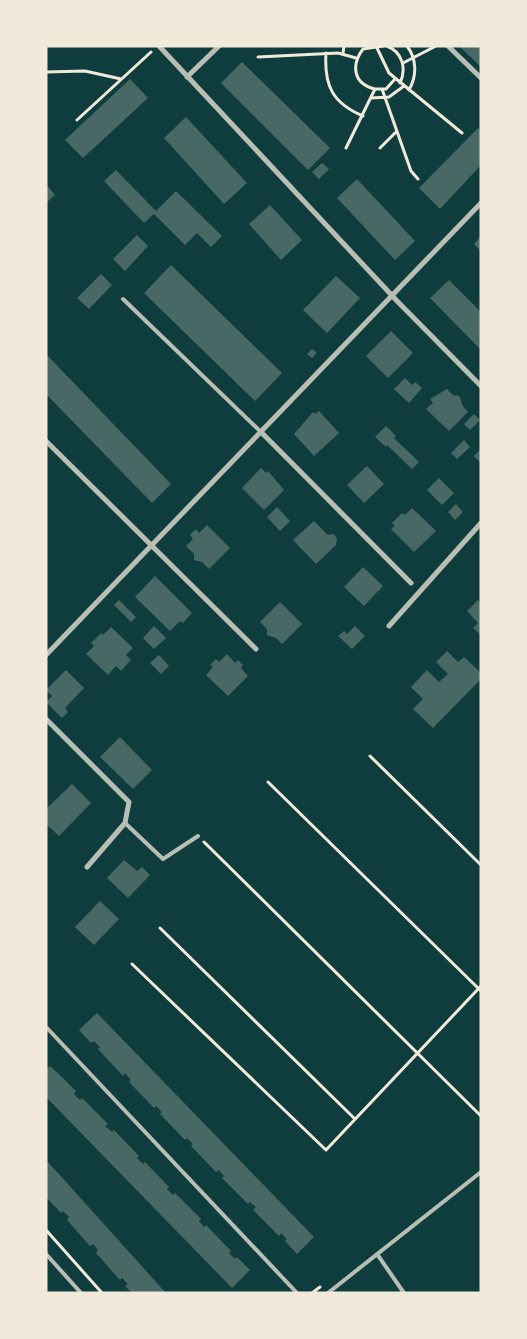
<svg xmlns="http://www.w3.org/2000/svg" width="527" height="1339" viewBox="0 0 527 1339" font-family="Raleway,sans-serif">
	<rect width="100%" height="100%" fill="#0f3d3e"/>
	<path fill="#486865" d="M463,46H481V67L461,48Z
		M242,62L330,148L308,170L221,83Z
		M130,79L148,98L83,158L65,140Z
		M186,117L247,183L224,204L164,138Z
		M478,128L481,130V165L440,209L419,188Z
		M322,163L329,169L319,179L312,172Z
		M116,170L156,211L176,191L222,236L211,247L197,233L185,245L154,214L144,223L104,181Z
		M357,179L415,241L395,260L337,198Z
		M46,184L55,195L46,203Z
		M270,205L302,240L281,260L249,224Z
		M137,235L148,246L125,271L113,259Z
		M481,236V251L474,244Z
		M171,265L282,373L255,401L144,293Z
		M101,274L112,285L89,309L77,298Z
		M336,276L360,298L327,333L303,310Z
		M449,280L481,312V350L430,298Z
		M391,331L413,353L388,378L366,356Z
		M312,349L317,353L312,358L307,354Z
		M46,354L171,484L152,503L46,394Z
		M405,378L412,385L415,382L422,388L409,403L394,389Z
		M447,389L454,396L457,395L460,397L462,405L468,412L449,431L426,409L433,403L430,399Z
		M319,411L339,433L314,456L294,434L313,412L315,414Z
		M474,414L480,420L470,430L464,424Z
		M386,426L396,436L394,438L419,462L412,469L387,445L386,447L375,437Z
		M464,440L470,447L457,459L451,453Z
		M481,449V463L474,456Z
		M367,466L384,484L364,503L347,485Z
		M261,468L266,473L268,471L284,490L264,510L242,488Z
		M439,478L454,493L442,505L427,490Z
		M456,504L463,512L455,520L448,512Z
		M277,507L290,521L280,531L267,517Z
		M412,508L436,531L414,552L391,529L395,526L392,523L402,513L405,515Z
		M314,521L328,535L334,534L337,539L336,545L316,564L293,540Z
		M207,525L230,548L209,569L202,562L194,560V554L186,546L193,539L190,535L196,529L199,533Z
		M363,567L383,586L364,606L344,587Z
		M155,576L192,613L183,623L180,621L170,631L135,597Z
		M119,600L136,617L131,622L114,605Z
		M478,600L481,603V635L473,628L478,623L467,611Z
		M280,602L302,624L282,644L276,638L267,635V629L260,622Z
		M154,626L166,638L154,649L143,638Z
		M355,626L365,636L352,649L338,636L344,631L347,634Z
		M111,627L133,648L126,655L131,660L121,671L116,666L108,675L86,654L94,646L91,643L101,633L103,635Z
		M447,651L458,662L464,657L481,673V679L433,728L413,709L423,699L411,687L427,670L439,682L448,674L436,662Z
		M227,654L235,663L238,660L243,665L241,668L248,676L228,696L206,675L213,667L210,665L216,659L219,662Z
		M159,655L169,666L161,674L150,663Z
		M66,670L84,688L65,708L68,712L62,718L46,702L52,696L46,690Z
		M120,737L152,770L133,789L100,757Z
		M72,784L91,803L59,836L46,824V809Z
		M124,860L137,871L142,867L150,875L128,898L107,878Z
		M100,901L119,919L94,945L75,927Z
		M97,1013L314,1237L297,1254L285,1241L287,1239L281,1233L279,1236L253,1210L256,1207L250,1202L248,1204L222,1178L224,1176L219,1170L216,1172L191,1146L193,1144L187,1138L185,1140L160,1114L162,1112L156,1106L154,1108L129,1082L131,1080L125,1073L123,1076L98,1049L100,1047L94,1041L91,1043L79,1030Z
		M46,1066L48,1068L50,1066L63,1078L76,1091L74,1094L80,1100L82,1098L108,1124L105,1126L112,1132L114,1130L139,1156L137,1158L143,1164L145,1162L169,1187L167,1189L173,1195L175,1193L201,1219L199,1221L204,1227L206,1225L231,1251L229,1253L235,1259L237,1257L250,1270L232,1288L46,1097Z
		M46,1160L67,1183L166,1293H132L125,1286L128,1284L122,1278L120,1280L96,1253L98,1250L93,1244L90,1246L67,1220L69,1217L63,1211L61,1213L46,1197Z"/>
	<g fill="none" stroke-linecap="round" stroke-linejoin="round">
		<path stroke="#f1e9da" stroke-width="3" d="M387,46C402,52 407,68 400,83
			M407,46C417,59 417,76 409,90
			M377,48L389,73L462,133
			M326,53C324,85 332,103 363,116
			M343,53L344,46
			M258,57L338,53L356,58
			M403,63L436,46
			M46,72L85,71L121,79
			M375,89H386L395,79
			M382,89L411,171L418,179
			M371,98L389,97L404,86
			M77,120L151,52
			M346,148L375,89C353,84 351,65 363,49L383,46
			M380,148L396,132
			M370,756L481,865
			M268,782L481,991
			M204,842L481,1116
			M160,928L355,1119
			M132,964L326,1150L481,986
			M46,1230L102,1293
			M312,1293L320,1287"/>
		<path stroke="#b8beb3" stroke-width="4" d="M123,299L261,432
			M125,823L163,859L198,836
			M47,1028L297,1293
			M46,1254L81,1293
			M377,1254L404,1293
			M328,1293L481,1172"/>
		<path stroke="#b8beb3" stroke-width="5" d="M159,46L398,302L481,386
			M448,46L481,78
			M187,77L219,46
			M261,432L411,583
			M46,441L256,649
			M389,626L481,523
			M46,655L481,203
			M46,719L129,802L125,823L87,867"/>
	</g>
	<rect width="527" height="1339" fill="none" stroke="#f1e9da" stroke-width="95"/>
</svg>
